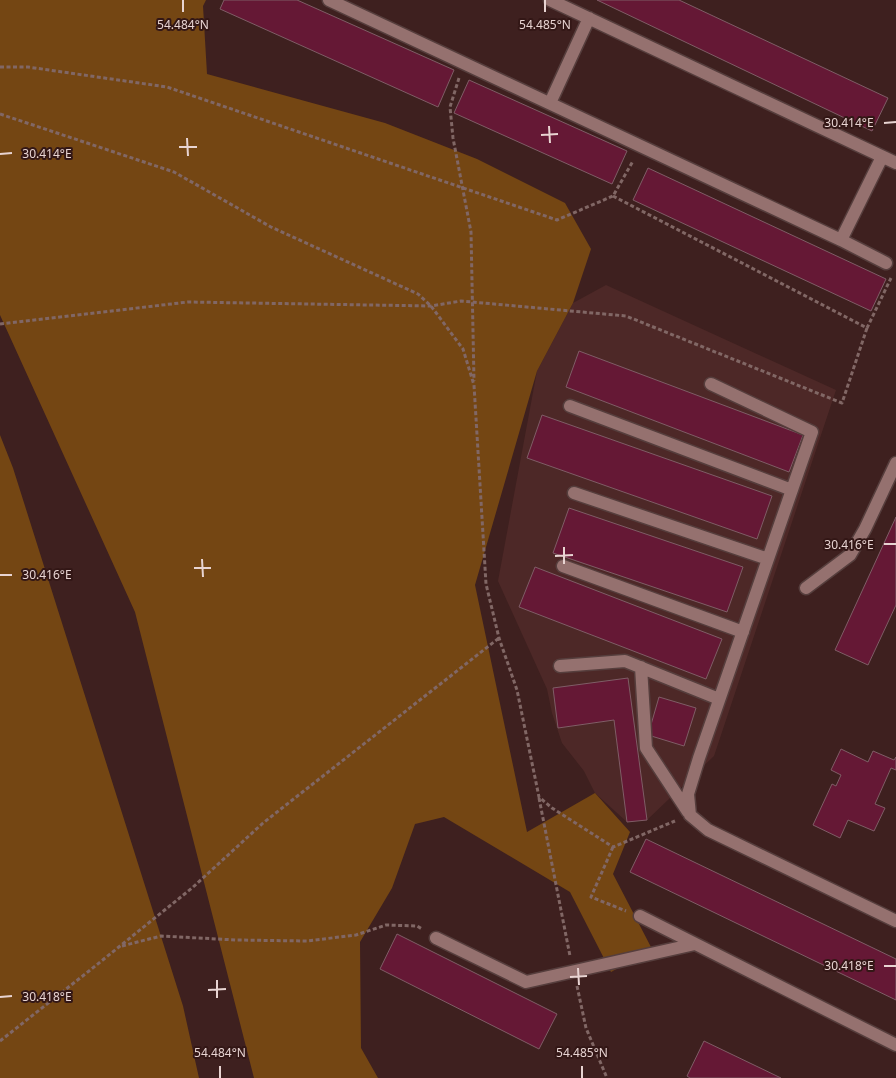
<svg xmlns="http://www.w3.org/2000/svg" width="896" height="1078" viewBox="0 0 896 1078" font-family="'Noto Sans',sans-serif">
	<rect width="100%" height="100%" fill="#3e201f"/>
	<path fill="#4d2827" d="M606,285L836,390L714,756L647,820L627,822L595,793L584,771L562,743L552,713L547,689L498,581L537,371L573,303Z"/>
	<path fill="#744613" d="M0,0H206L203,6L207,74L385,123L477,159L565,203L591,249L573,303L537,371L475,585L527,832L595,793L630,832L613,874L652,949L611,972L570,892L444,817L415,824L392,888L360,942L361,1048L378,1078H254L135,612L0,315Z
		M0,435L13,468L183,1006L199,1078H0Z"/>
	<path fill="#651835" stroke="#7f5d66" d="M224,0H297L454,70L438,107L220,9Z
		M597,0H679L888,98L872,131Z
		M469,80L627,151L612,184L454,113Z
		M648,168L886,279L871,311L633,200Z
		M579,351L803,435L789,472L566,387Z
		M542,415L772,496L757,539L527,458Z
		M569,508L743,567L727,612L553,553Z
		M896,517V605L868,665L835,650Z
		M535,567L722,639L706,679L519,607Z
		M628,678L647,820L627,822L614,720L558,728L553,688Z
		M659,697L696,708L684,746L648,735Z
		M841,749L868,762L873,751L894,760L896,757V770L891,768L875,804L885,808L874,831L848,820L840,838L813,825L832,784L836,786L841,775L831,770Z
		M646,839L896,959V1000L630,872Z
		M397,934L557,1014L539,1049L380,969Z
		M704,1041L781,1078H690L687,1076Z"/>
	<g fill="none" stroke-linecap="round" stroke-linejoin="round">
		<g stroke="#563e3d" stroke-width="15">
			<path id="minor" d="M329,0L841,240L882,157
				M550,0L896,163
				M550,103L589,18
				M841,240L886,263
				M711,384L812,432L699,758L688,794L690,815L708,830L896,921
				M570,406L792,490
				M574,493L768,559
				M563,566L743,632
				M806,588L850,555L865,529L896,463
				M560,666L625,661L719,699
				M641,667L646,748L688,812
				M640,916L896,1045
				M436,938L526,982L695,944"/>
		</g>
		<path stroke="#816765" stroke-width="3" stroke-dasharray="4 2.5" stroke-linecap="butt" d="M0,67H28L167,87L557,220L613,196L633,161
			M459,78L450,107L453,138L471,232L474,381
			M0,114L174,172L271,227L418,294L431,306L463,349L474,385L486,584L499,638L517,690L539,797L552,808L613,847L675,821
			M613,196L867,328L891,278
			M0,324L188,302L431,306L461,301L626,316L842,403L867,328
			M539,798L570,956
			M613,847L591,897L626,911
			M122,946L161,936L236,940L307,941L356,935L386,925L417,926L422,929
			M577,986L586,1028L607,1078
			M0,1041L89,971L192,888L263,823L499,638"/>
		<use href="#minor" stroke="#95716f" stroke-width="12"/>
	</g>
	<path fill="none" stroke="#e8d4d2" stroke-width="2" d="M183,0V12M545,0V12M884,123L896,122M549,126L550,143M541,135L558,134M187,138L188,156M179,147H197M0,154L12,153M884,544H896M564,547V564M555,556L573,555M202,559L203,577M194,568H211M0,575H12M884,966H896M578,968L579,985M570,977L587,976M217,980V998M208,990L226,989M0,997L12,996M220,1066V1078M582,1066V1078"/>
	<g font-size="12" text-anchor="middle" fill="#e8d4d2" stroke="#331716" stroke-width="4" stroke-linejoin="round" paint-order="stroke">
		<text x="183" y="29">54.484°N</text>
		<text x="545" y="29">54.485°N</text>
		<text x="849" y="127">30.414°E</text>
		<text x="47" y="158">30.414°E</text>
		<text x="849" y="549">30.416°E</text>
		<text x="47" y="579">30.416°E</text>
		<text x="849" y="970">30.418°E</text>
		<text x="47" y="1001">30.418°E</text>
		<text x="220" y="1057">54.484°N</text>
		<text x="582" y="1057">54.485°N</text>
	</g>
</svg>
